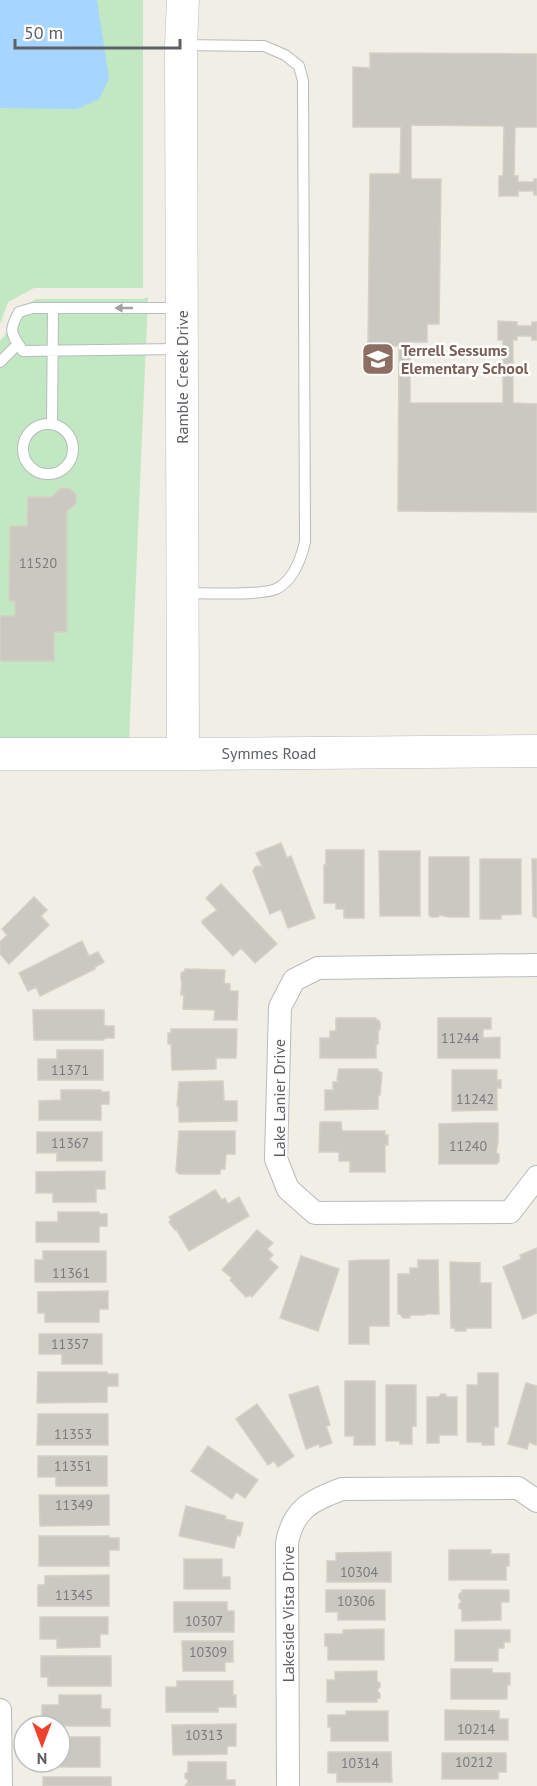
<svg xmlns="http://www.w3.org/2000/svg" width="537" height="1786" viewBox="0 0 537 1786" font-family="'PT Sans',sans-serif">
	<rect width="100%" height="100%" fill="#f0eee5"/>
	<path fill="#c1e8c2" d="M0,0H143V288H34L8,302L0,324Z
		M148,297L129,741H0V341L5,335L16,311L36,299H143Z"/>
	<path fill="#a6d5ff" d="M0,0H97L109,79L99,99L77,109L0,108Z"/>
	<path fill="#cbc8c2" stroke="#d5d0c3" stroke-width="1.5" d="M370,53L537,54V127H515L514,176H518V182H534V179H537V195H534V191H518V196H499V176H503L504,126L411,125V179H441L439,324H427V342H410V403H503V340H498V321L517,322V326H532V322H537V340H532V336H517V340H513V403L537,404V512L398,511L399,346H368L370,174H400L401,127H353V67L370,68Z
		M61,488L70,489L76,494V504L67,511V632H54V661H0V616H15V601H9L10,526H27L28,497H52Z
		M281,843L287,858L291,856L315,918L288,928L281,909L270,914L253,871L255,867L259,866L263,868L256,853Z
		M326,850H364V918H344V909H336V903H324V865H326Z
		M379,851H420V916H380Z
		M429,857H469V917H449L440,915L438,917H431L429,915Z
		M480,859H521V914L501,915V919H480Z
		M532,859H537V918L533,916Z
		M221,884L277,944L255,963L241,948L233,956L202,923V921L217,910L206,898Z
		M34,897L47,910L41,916L49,925L9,964L0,954V942L7,935L2,929Z
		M82,941L89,956L98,952L104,962L95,967V969L40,996L36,987L28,991L19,973Z
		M185,969L225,970L224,983L230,984V991H238L237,1020H214L215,1010L183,1009L184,995H181L182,982L181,980V973L185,971Z
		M33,1010H104V1026H114V1038H104V1040H34Z
		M336,1018H376V1020H378L380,1022V1029L378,1031V1044H376V1058H320V1038H330V1031H336Z
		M438,1018H491V1029H483V1038L500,1037V1058H438Z
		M171,1029H237L236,1058H216V1069L172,1070L171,1044H168V1033H171Z
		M57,1050H103V1080H38V1059H57Z
		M339,1069H378V1071L382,1073L380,1095H378V1109L325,1110V1090H333V1082H339L337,1079Z
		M452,1070H497V1080H501V1088H497V1110L452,1111Z
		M223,1081L224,1101H237V1121L179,1122V1106H177L179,1082Z
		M61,1090H101V1092H109V1104H101V1120H39V1101L61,1100Z
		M320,1122H341L342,1131H385V1135H388V1145H385V1172H350V1161H339V1152H319Z
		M478,1123H498V1143L496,1153L499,1154V1161L497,1164H439V1124Z
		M179,1131H235V1154H226L225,1169H220V1174H179L176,1171Z
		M37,1132H102V1161H57V1153H37Z
		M105,1171V1189H96V1202H53V1193H36V1172Z
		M215,1190L222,1200L225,1198L228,1204L239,1197L249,1216L189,1251L176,1229L175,1230L169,1222L171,1220L169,1217Z
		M58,1212H99V1214H107V1226H99V1242H36V1222H58Z
		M257,1230L273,1243L267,1249L273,1255L269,1259L278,1267L252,1297L251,1295L246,1297L230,1280L232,1278L222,1270Z
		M537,1248V1313L523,1319L503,1267L521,1259L520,1255Z
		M43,1251H106V1282H35V1260H43Z
		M301,1256L339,1269L318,1331L280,1318Z
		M363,1260H389V1326H369V1344H349V1261Z
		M418,1260H438L439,1314H425V1315H411L409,1318H403L400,1314H398V1274H410V1268H418Z
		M450,1262L480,1263V1283H491V1328H466V1331H455V1328H451Z
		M108,1291V1309H99V1322H45V1313H38V1292Z
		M39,1334H102V1364H62V1354H39Z
		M38,1372H107V1374H118V1386H107V1402L37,1403Z
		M478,1373H498V1427H494V1445H482V1442H467V1385H478Z
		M345,1381H375V1445H354V1436H345Z
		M526,1383L537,1386V1440L536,1445L529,1442L527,1449L508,1444Z
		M386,1385H416V1426H412V1444H400V1441H386Z
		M318,1386L330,1425L326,1426L332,1443L320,1447L319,1444L306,1449L289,1395Z
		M441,1394H445L447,1397H457V1435H439V1443H427V1397H439Z
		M257,1404L294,1456L278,1467L274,1461L268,1465L236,1419Z
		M38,1414H108V1445H37Z
		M208,1446L258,1480L245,1498L236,1492L232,1499L191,1471Z
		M38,1456H107V1486H56V1477H38Z
		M39,1495H109V1525L40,1526Z
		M186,1506L226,1516L225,1519L243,1523L240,1536L237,1535L234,1548L179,1536Z
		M39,1536H109V1538H119V1550H109V1566H39Z
		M449,1550H491V1554H509V1566H506V1580H449Z
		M391,1552V1582H327V1561H336V1553Z
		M184,1559H222V1577H230V1589H184Z
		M109,1575V1606H38V1585H45V1576Z
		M326,1590H385V1620H338V1612H326Z
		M462,1590H509V1602H501V1620L462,1621V1610L459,1608V1604L462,1602L459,1598V1594L462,1592Z
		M174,1602H227V1611H234V1632H174Z
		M40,1617H108V1634H100V1647L57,1648V1639H40Z
		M384,1629V1660H328V1646H325V1634H343V1630Z
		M455,1630H510V1642H504V1648H498V1661H455Z
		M182,1641H233V1662H225V1671H183Z
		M41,1656H111V1686H48V1677H41Z
		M451,1669H492V1673H510V1685H507V1699H451Z
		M377,1671V1681L380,1683V1687L377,1690L380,1694V1698L377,1699V1702H327V1680H335V1672Z
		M177,1681H233V1695H236V1707H218V1712H166V1687H177Z
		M59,1695H101V1709H110V1726H42V1705H59Z
		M445,1710L499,1711V1719H508V1740H445Z
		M346,1711H388V1741H331V1727H328V1715H346Z
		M236,1724V1746H227V1754L173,1755L172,1725Z
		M63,1737H100V1767H44V1762H60V1746H63Z
		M328,1752H391L392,1782H337V1773H328Z
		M442,1753H506V1772H498V1779H442Z
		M188,1762H226V1780H235V1786H185L188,1782V1780L185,1778V1774L188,1772Z
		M43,1777H111V1786H43Z"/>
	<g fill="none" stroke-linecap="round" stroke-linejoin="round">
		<g stroke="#b8bbbf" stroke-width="12">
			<path id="lane" d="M183,45L264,46L285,55L299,66L303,81L305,542C301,559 293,581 276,589C259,596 205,593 185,593
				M178,308H33L19,312C8,331 11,334 23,351L178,349
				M0,362L18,344
				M52,423L53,308
				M23 449a25 25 0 1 1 50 0a25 25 0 1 1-50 0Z"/>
		</g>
		<g stroke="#b8bbbf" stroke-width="24">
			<path id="street" d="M537,965L318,968L294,980L280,1007L276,1159L288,1189L315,1213L510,1212L537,1177
				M0,1710L1,1786
				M288,1786L287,1543C293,1509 312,1500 342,1489L518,1488L537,1501"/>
		</g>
		<g stroke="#b8bbc1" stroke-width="33">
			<path id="secondary" d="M183,0L181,45L183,754
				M0,754H183L537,751"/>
		</g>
		<use href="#lane" stroke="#fff" stroke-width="10"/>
		<use href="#street" stroke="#fff" stroke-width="22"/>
		<use href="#secondary" stroke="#fff" stroke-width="32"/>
	</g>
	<defs><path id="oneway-solid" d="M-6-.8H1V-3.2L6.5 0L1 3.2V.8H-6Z" transform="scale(1.5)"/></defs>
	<use fill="#9ea0a3" href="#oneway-solid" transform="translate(124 308) rotate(180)"/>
	<defs>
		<g id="school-square" transform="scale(1.725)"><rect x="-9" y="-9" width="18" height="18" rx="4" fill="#8d6e63" stroke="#fff"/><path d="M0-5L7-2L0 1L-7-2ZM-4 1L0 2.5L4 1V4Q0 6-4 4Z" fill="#fff"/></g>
	</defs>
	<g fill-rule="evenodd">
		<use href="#school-square" x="378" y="359"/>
	</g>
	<g text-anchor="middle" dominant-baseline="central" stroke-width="5" stroke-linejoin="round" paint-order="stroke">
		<g font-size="14" fill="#787b7d">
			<text x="38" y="563">11520</text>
			<text x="460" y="1038">11244</text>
			<text x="70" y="1070">11371</text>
			<text x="475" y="1099">11242</text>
			<text x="70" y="1143">11367</text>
			<text x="468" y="1146">11240</text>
			<text x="71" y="1273">11361</text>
			<text x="70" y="1344">11357</text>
			<text x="73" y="1434">11353</text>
			<text x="73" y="1466">11351</text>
			<text x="74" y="1505">11349</text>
			<text x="359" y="1572">10304</text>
			<text x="74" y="1595">11345</text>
			<text x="356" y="1601">10306</text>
			<text x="204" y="1621">10307</text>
			<text x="208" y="1652">10309</text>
			<text x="476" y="1729">10214</text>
			<text x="204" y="1735">10313</text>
			<text x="474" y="1762">10212</text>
			<text x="360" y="1763">10314</text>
		</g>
		<g font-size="16" font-weight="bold" fill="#785e54" stroke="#fff" text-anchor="start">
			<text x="401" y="350">Terrell Sessums<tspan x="401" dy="18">Elementary School</tspan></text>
		</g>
		<g font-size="16" fill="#5d6166" stroke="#fff">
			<text transform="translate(182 377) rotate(-90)">Ramble Creek Drive</text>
			<text x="269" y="753">Symmes Road</text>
			<text transform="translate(279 1098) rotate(-90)">Lake Lanier Drive</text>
			<text transform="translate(288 1614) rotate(-90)">Lakeside Vista Drive</text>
		</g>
	</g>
	<g transform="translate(42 1744) rotate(180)"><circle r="28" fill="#ffffff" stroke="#bec0c2" stroke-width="1.5"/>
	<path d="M0-4.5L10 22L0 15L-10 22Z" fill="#f1412a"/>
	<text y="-9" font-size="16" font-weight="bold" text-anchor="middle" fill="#5d6166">N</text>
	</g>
	<path d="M15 39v9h165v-9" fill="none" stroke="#5d6166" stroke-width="3"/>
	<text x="24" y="39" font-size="18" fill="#5d6166" stroke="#ffffff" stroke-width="4.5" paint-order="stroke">50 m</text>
</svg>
